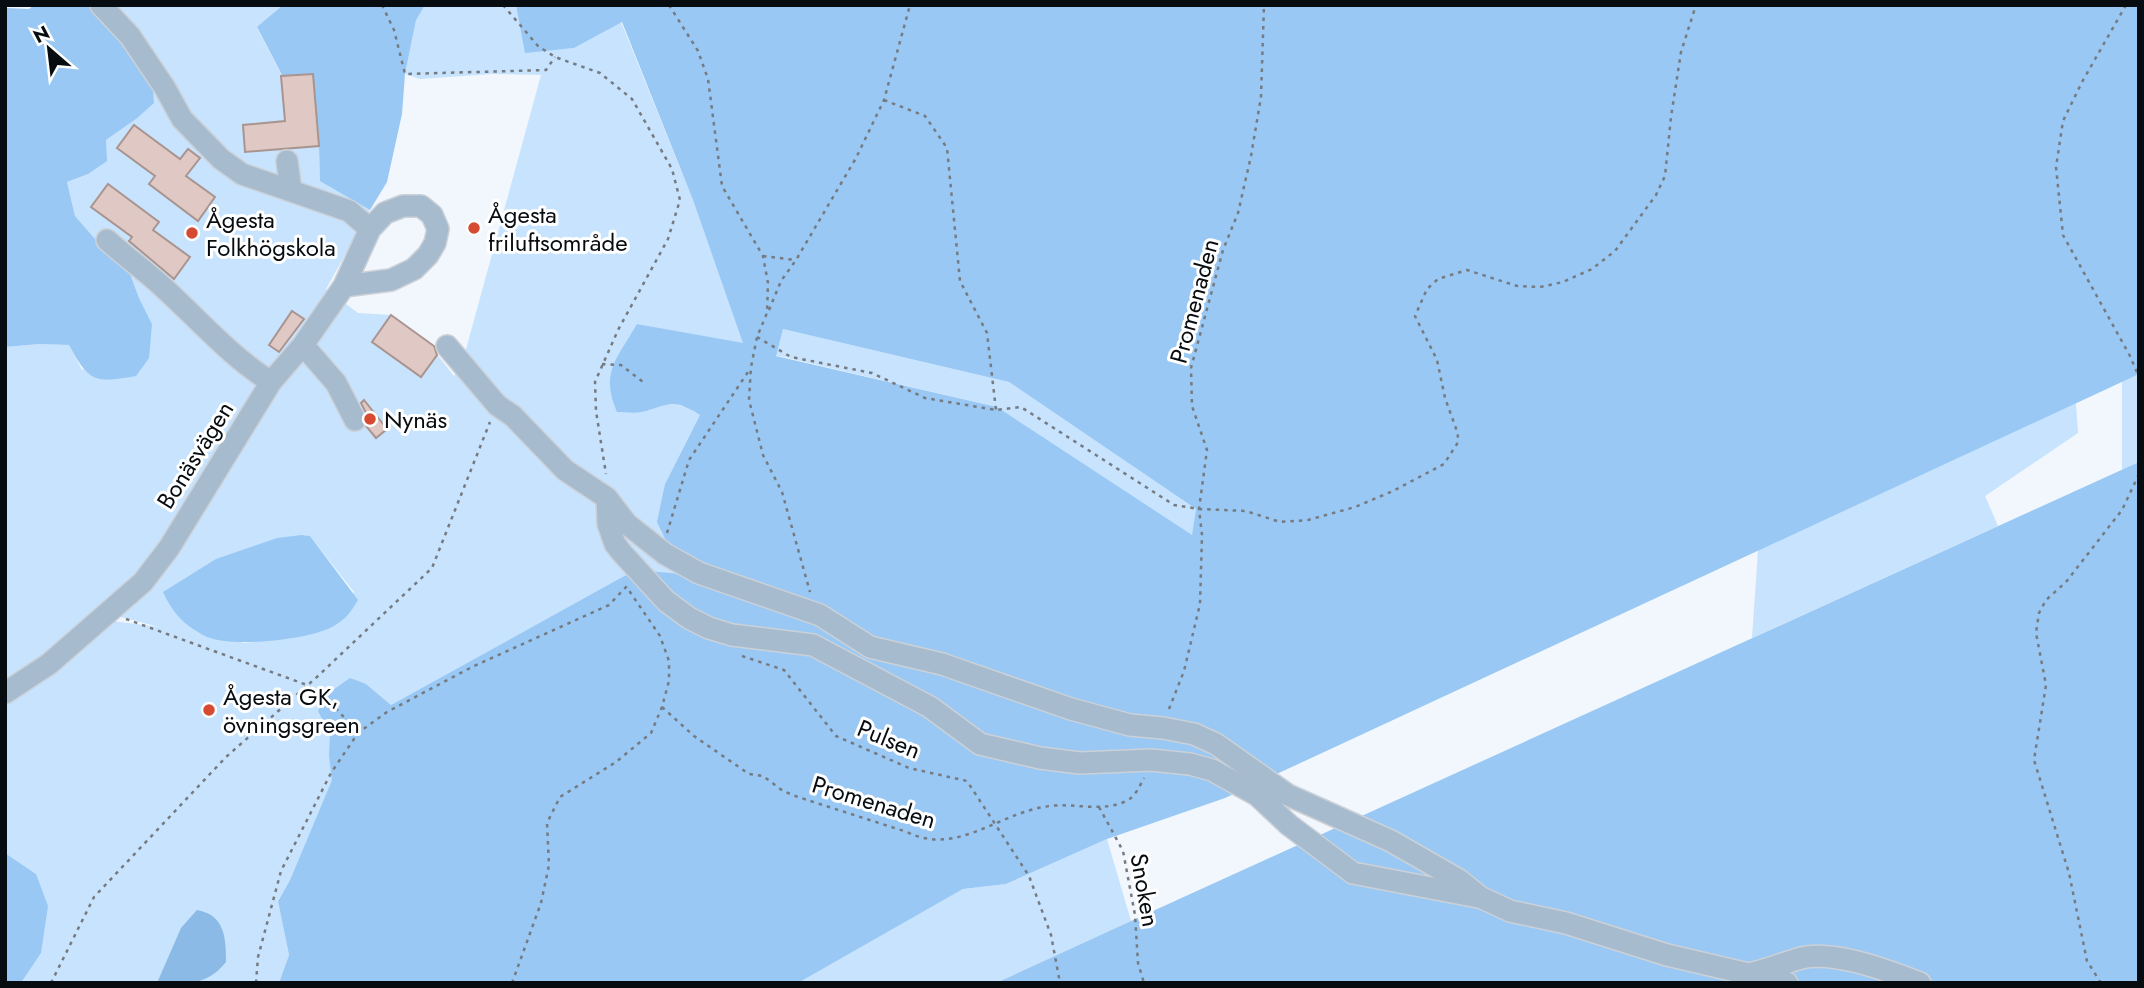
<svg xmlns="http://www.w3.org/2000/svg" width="2144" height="988" viewBox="0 0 2144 988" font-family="Jost,sans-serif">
	<rect width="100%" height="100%" fill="#f1f7fd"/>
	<path fill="#c7e3fd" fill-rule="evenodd" d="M93,5H283L257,28L319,146L320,180L370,210L326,289L358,313L391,315L432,348L454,376L462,364L541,75L492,74L420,79L405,74L416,19L425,5H516L526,52L574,48L621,22L693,200L744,344L637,324L643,412C668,402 677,401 700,415L665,484L683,575L635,570L391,705L366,684L339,764L290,880L278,900L289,955L279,983H21L41,953L36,874L5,853V700L113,621L159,627L102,612L5,685V347L40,344L69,345L82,370L152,324L139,298L126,263L96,240L75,216L67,182L88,174L106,140L136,119ZM302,535L310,536L354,592L329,628L294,638L242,643Z
		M783,329L1009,382L1196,509L1192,536L997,407L775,355Z
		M2139,374V462L2122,470V381Z
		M2076,403L2078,433L1985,496L1998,526L1752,638L1758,550Z
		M1107,839L1131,921L996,983H798L963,889L1006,884Z"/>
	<path fill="#99c8f4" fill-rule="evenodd" d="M34,5H93L152,78L154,103L136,119L106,140L107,161L88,174L67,182L75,216L96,240L126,263L139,298L152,324L149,358L136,376C96,383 89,383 69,345L40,344L5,347V8L29,9Z
		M283,5H425L416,20L405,74L402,114L387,182L370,210L320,181L319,146L257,27Z
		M516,5H2139V374L1225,798L1107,839L1006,884L963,889L798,983H279L289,955L278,901L290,880L332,780L329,756L330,734L318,711L326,695L350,678L366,684L391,705L635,570L682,574L657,522L665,484L700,415C675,400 672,403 646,411C637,414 626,412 617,412C600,372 617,359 637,324L743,343L693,200L622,22L574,48L525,53ZM783,329L1009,382L1196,509L1192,535L997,407L776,356Z
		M2139,462V983H996L1131,921Z
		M302,535L310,536L358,600C351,612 345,620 332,627C307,640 228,649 203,635C182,623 173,613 163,592L216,559L277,538Z
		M5,853L36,874L48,906L41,953L21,983H5Z"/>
	<path fill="#8bbae6" d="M197,910C225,915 226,938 226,962C206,987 186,983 157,983L181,928Z"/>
	<path fill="#e0c9c4" stroke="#a9948f" stroke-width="2" d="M313,74L319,146L245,152L243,125L285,121L281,76Z
		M134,125L180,159L188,149L200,158L186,176L215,197L198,221L149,184L155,176L117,148Z
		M108,184L159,222L153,230L190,257L174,279L129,241L132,237L91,207Z
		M292,311L304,319L279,352L269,345Z
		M391,315L434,346L437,355L421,377L372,342Z
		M364,400L387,429L376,438L366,426L367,415L361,403Z"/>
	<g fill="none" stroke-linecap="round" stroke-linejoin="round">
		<g stroke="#ccd1d7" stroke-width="24">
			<path id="minor" d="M101,5L130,36L165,88L182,119L221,159L242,174L349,211L370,229
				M287,161L291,191
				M107,240C126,257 147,272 165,289C200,321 231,357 271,382
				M303,345L336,383L355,420
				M447,346L497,405L513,416L565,470L607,498L627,524L665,554L699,573L820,615L870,647L942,664L1071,709L1130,725L1163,728L1194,734L1216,744L1288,795L1391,841L1459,880L1480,897L1510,911L1566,923L1667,955L1787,983
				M607,498L608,524L615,544L622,553L666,601L689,618L709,628L732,635L813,645L930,707L980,744L1040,758L1080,763L1151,760L1190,764L1212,770L1257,795L1289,825L1353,873L1478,897
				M5,693L49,664L143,582L169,548L271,382L303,345L344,286L370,229L385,213L403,206H421L432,215L438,229L435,243L428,255L414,269L391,280L344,286
				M1753,973C1769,969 1785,963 1801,958C1835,950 1888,971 1920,983"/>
		</g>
		<path stroke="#767b81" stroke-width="2.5" stroke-dasharray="3.5 5" stroke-linecap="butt" d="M382,5L394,30L405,74L546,70L555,57
			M503,5L538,46L555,57L600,73L632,99L672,169L680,200L668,239L618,330L595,382L596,411L606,474
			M669,5L698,51L708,79L722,186L763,256L768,283L767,313L757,337L751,367L749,400L763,455L782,492L810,592
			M2126,5L2082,82L2063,121L2056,167L2063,235L2130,356L2139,377
			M884,100L925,116L947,148L960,281L987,333L996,410
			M763,256L795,260
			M769,310L781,281L796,260L856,158L884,100L910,5
			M757,337L791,357L872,373L925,398L996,410L1021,407L1174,505L1199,509L1246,511L1280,522L1308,520L1355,507L1393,491L1444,464L1457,444L1458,434L1445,398L1437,360L1415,316L1427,289L1438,279L1467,270L1517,286L1540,287L1563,282L1592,269L1615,251L1656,195L1665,176L1671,117L1681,52L1696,5
			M602,364L621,365L643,382
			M667,533L689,460L750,369
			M126,619L307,685L333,705L358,733
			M742,656L784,670L836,736L909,768L967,781L1029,876L1051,935L1060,983
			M662,707L694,736L749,774L763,776L783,791L798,797L907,832C957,857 999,812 1050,806C1075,803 1100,812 1124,802C1135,798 1139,787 1144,778
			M1169,709L1184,671L1200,604L1202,535L1199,509L1207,450L1192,406L1191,368L1223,250L1238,213L1251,156L1261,97L1264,5
			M1099,807L1123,851L1135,915L1138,963L1144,983
			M51,983L94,897L226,757L318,676L432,568L490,422
			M256,983L258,957L281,871L331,773L358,733L387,712L472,667L609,605L627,586
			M512,983L541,903L549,865L547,823L560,797L616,762L651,733L662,707L669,681V661L660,636L628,589
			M2101,983L2087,961L2069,873L2034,760L2046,685L2036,633L2039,613L2046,600L2066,582L2122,510L2139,474"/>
		<use href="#minor" stroke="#a7bbcf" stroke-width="21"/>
	</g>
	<g fill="#d54a31" stroke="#fff" stroke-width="2.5">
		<circle cx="474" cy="228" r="7"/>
		<circle cx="192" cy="233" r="7"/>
		<circle cx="370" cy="419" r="7"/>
		<circle cx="209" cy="710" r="7"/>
	</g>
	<g text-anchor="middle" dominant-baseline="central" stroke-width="6" stroke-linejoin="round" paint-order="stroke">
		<g font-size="24" fill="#070c11" stroke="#fff" text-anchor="start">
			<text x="488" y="214">Ågesta<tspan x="488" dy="28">friluftsområde</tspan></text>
			<text x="206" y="219">Ågesta<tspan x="206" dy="28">Folkhögskola</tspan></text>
			<text x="384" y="419">Nynäs</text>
			<text x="223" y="696">Ågesta GK,<tspan x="223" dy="28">övningsgreen</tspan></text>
		</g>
		<g font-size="24" fill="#070c11" stroke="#fff">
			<text transform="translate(1194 301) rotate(-75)">Promenaden</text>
			<text transform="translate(195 455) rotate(-58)">Bonäsvägen</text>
			<text transform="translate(889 739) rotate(22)">Pulsen</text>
			<text transform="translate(874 802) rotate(17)">Promenaden</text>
			<text transform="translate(1145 890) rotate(80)">Snoken</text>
		</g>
	</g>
	<rect width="2144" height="988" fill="none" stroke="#070c11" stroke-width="14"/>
	<g transform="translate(49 49) rotate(332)" stroke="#ffffff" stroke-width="5" paint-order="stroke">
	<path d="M0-5L12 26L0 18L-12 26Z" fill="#070c11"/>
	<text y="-10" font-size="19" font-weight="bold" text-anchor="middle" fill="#070c11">N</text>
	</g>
</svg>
